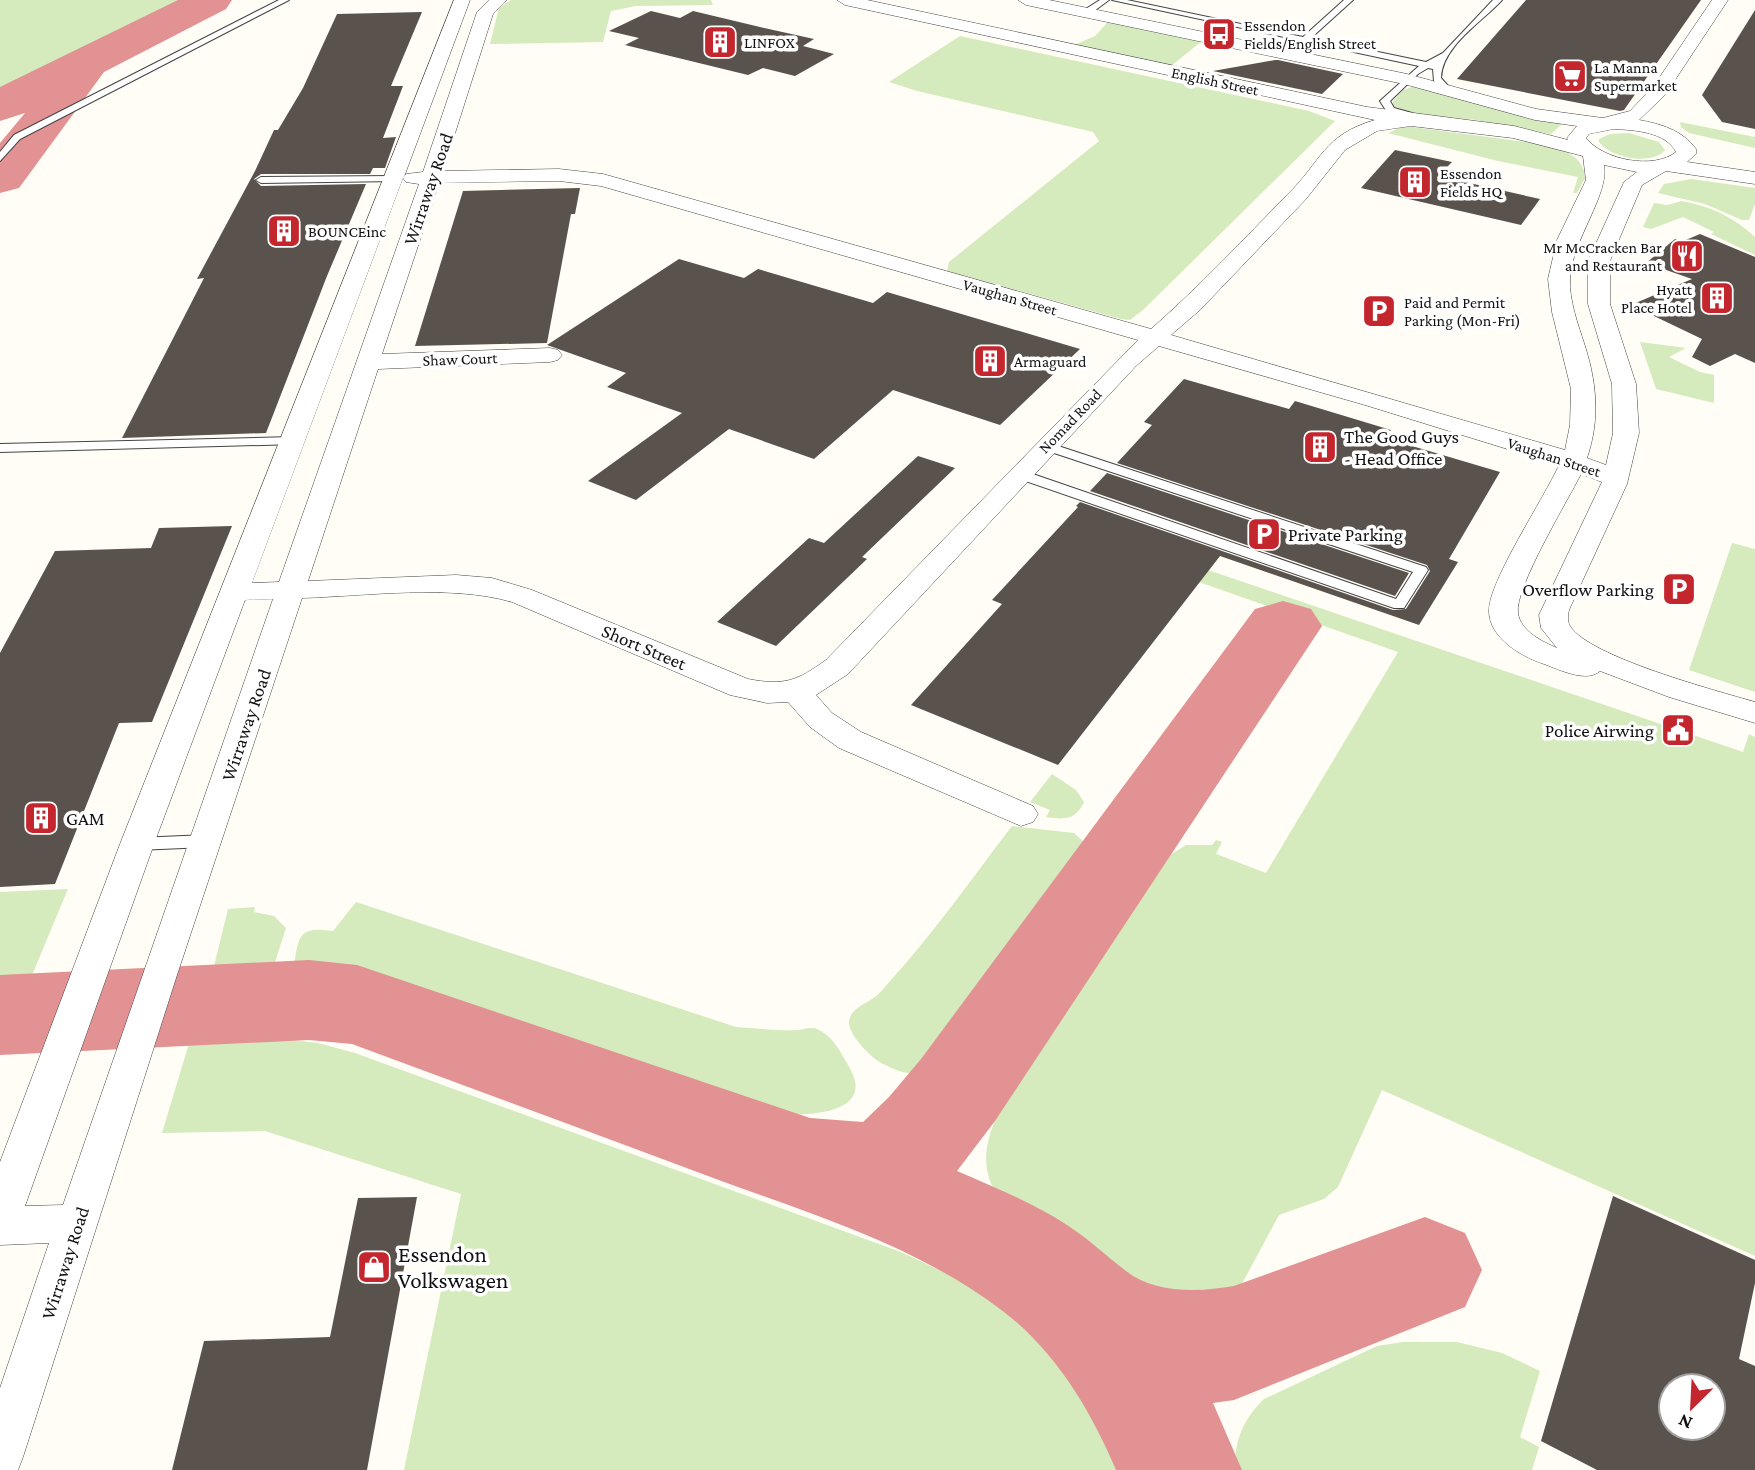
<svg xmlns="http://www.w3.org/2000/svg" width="1755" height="1470" viewBox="0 0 1755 1470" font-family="'Crimson Pro',serif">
	<rect width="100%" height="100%" fill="#fffdf5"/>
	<path fill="#d5ebbd" d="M0,0H193L0,92Z
		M511,0H711L713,5L636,6L611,11L603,42L490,44L499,8Z
		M1108,22L1202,41L1171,66L1074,45L1095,36Z
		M960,36L1309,111L1335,121L1143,310L1130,320L1121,319L947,271L949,262L1099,141L1093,132L917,91L889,82Z
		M1412,87H1424L1562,124L1551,134L1476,120L1411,113L1393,106V101L1403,90Z
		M1680,122L1755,137V148L1689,133L1681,127Z
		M1404,126L1549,145C1566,151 1584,157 1585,178L1577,193H1573L1578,177L1498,161L1388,133Z
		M1629,133L1659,142L1665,150C1651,166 1611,158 1599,142V139L1610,134Z
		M1691,179L1755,188V204L1749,220H1742L1705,204L1658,193L1664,184Z
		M1682,201C1710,206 1734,217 1755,237V255L1711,234L1714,232L1683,217L1651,229L1643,227L1654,203L1667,205Z
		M1640,342L1686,348L1669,357L1700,372L1714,375V403L1656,389Z
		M1732,543L1755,549V692L1689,670Z
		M1208,570L1743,752L1749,734L1755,737V1256L1382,1090L1338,1187L1324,1199L1279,1215L1237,1293C1208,1292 1179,1293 1151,1287C1109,1278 1002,1220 989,1178C982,1155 989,1135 997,1115L1170,855L1186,845H1212L1216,840L1222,842L1216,854L1266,873L1398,652L1199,582Z
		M1052,774L1076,790L1084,802C1076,820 1064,820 1046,817L1050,810L1030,802Z
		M1012,826L1074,833L1086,844L920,1070C909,1077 896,1070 885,1065C873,1060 848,1035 849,1022C850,1008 866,1004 875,997C880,993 885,987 890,981C934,933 972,878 1012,826Z
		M68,889L30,980L0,982V892Z
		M356,902L736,1027C755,1028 776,1031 796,1030C804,1030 809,1026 817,1029C833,1036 840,1051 848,1065C885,1125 776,1115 745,1113L380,983L298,970L294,965C299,935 299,926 333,931Z
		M255,907L254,912L274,916L286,928L275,962L269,968L212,974L228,909Z
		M274,1038L318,1043L355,1053L901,1252L969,1284L1016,1319L1054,1354L1094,1406L1123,1470H404L461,1194L265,1131L162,1133L190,1040Z
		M1403,1342H1457L1502,1353L1540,1371L1520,1437L1539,1447L1532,1470H1236C1233,1442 1244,1418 1264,1399L1377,1346Z"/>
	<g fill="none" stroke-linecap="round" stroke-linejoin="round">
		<path fill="#e29292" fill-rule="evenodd" d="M178,0H232L226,9L104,72L19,188L0,193V143L25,113L0,121V87Z
			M1283,601L1311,609L1322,626L995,1121L957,1171C994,1187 1033,1203 1067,1225C1089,1239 1106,1256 1126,1271C1155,1294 1199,1292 1234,1286L1425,1217L1465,1233L1482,1270L1465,1307L1234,1400L1213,1403L1242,1470H1116C1091,1411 1056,1352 1004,1312C920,1247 814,1215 716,1179C595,1134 473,1089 352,1044L309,1040L0,1055V975L309,960L357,965L810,1118L863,1122L889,1097L921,1059L1255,609Z"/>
	</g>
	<path fill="#5a524d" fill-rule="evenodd" d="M1526,0H1701L1624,110L1620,111L1457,79Z
		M1755,10V129L1722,122L1702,95Z
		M651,11L680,18L693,11L760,27L814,39L803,46L834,54L795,76L763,68L748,75L625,45L639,38L609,31Z
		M422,12L391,86H403L383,138L396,137L385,168H373L370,174H261L254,179L261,186L366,184L327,276L266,433L122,438L204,278L197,279L255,171L274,130H278L303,88L337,14Z
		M1275,60H1278L1343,74L1322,94L1213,71Z
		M1395,150L1452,162L1438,176L1540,199L1521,225L1361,188Z
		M580,188L575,214H571L547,343L415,346L463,191Z
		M1700,234L1755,257V363L1735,354L1710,366L1692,357L1702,339L1631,305L1692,279L1646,263L1675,239L1681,242Z
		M679,259L744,278L758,269L873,303L887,292L1080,349L1000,425L893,390L814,459L729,429L636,500L588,481L682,413L607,387L626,373L547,345Z
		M1184,379L1289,409L1295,401L1391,430L1385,438L1500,472L1449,559L1458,562L1419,625L1220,556L1058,765L911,705L1002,604L992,600L1078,507L1076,506L1080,502L1393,610L1406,609L1430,571L1427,565L1117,463L1152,425L1144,422Z
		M918,456L955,468L862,557L867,559L776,646L717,622L809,538L824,543Z
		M1107,473L1409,573L1395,596L1090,491Z
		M232,526L152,722L119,723L55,884L0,887V653L55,551L151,548L159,528Z
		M1613,1196L1755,1260V1283L1739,1359L1755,1366V1470H1597L1541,1441ZM1671,1386H1713V1428H1671Z
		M417,1197L367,1470H172L204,1341L330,1337L358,1198Z"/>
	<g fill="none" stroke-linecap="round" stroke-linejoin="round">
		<g stroke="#444" stroke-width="2">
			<path id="lane" d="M279,0H289L20,139L0,161V152L14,135Z
				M1100,0H1109L1090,14H1084V10Z
				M1112,0H1127L1303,37L1344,0H1353L1311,38L1426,62L1443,53L1493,0H1502C1482,22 1442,46 1441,78L1450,88L1449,90H1443L1434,81L1433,69L1428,68L1418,74L1390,101L1394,108L1412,113L1414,115L1409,118L1387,112L1380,101L1419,66Z
				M394,176L399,179L397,181L261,183L256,180L261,177Z
				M293,437L297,438V444L0,452V444Z
				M1046,442L1426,567L1428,570L1404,608H1394L1014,477V471H1024L1396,599L1413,572L1042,449L1040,446Z
				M207,835L213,837L215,841L213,845L207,847L137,850L131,848L129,844L131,840L137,838Z"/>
		</g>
		<g stroke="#444" stroke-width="1">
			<path id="street" d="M454,0H470L404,177L406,174L423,172L477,12L489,0H507L493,14L443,171L559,169L603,174L1151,329C1199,287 1243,240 1288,194C1322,161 1323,135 1375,120L845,5L837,0H867L1367,107L1514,126L1568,140L1567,138L1577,126L1535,120L1404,84L1026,5L1018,0H1049L1407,74L1536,109L1603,118L1630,111L1653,87L1712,0H1728L1665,95L1639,120C1661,124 1682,130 1696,149V154L1687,162L1755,172V184L1666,171L1642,185L1610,261V304L1636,384L1639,433L1627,484L1569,610C1568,615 1567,621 1570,626C1589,657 1717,691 1755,702V723L1669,697L1600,671C1587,683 1560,670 1544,664C1522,657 1489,638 1489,611C1488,582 1545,497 1559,465L1365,405L1159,346L1136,366L848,674L816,695L832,713L861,732L1033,806L1038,814L1033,822L1021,826L839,748L810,727L788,702L767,703L730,695L512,602C451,584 367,596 302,598L177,975L23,1457L18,1470H0V1388L49,1243L0,1245V1162L120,844ZM1411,126L1513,138L1583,156L1586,180L1557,240L1548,279L1552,312L1571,389L1570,425L1565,450L1171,335L1200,310L1306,199L1345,150L1377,131ZM1614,129C1635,130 1666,132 1676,152C1654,170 1603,160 1586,138L1589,134ZM1604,165L1637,172L1624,182L1588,261V304L1612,384L1613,433L1606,465L1587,458C1600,420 1597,384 1585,346C1578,324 1569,301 1570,278C1572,240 1610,194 1604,165ZM403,178L406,182L419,184L279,582L252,583ZM559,181L601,186L1138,340L826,660C797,681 784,686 748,679L532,590L492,578L456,575L308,581L378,369L550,362L558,360L562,355L558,350L550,348L382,354L439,183ZM1581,474L1602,482L1601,484L1539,615L1541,628L1557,648C1543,642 1520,631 1518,613C1514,589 1568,500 1581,474ZM273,599L63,1205L25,1206L154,844L245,600Z"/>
		</g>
		<use href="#lane" fill="#fff" fill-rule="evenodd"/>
		<use href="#street" fill="#fff" fill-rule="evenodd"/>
	</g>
	<defs>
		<g id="bus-square" transform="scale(1.75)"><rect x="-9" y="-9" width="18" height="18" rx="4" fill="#c4262e" stroke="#fff"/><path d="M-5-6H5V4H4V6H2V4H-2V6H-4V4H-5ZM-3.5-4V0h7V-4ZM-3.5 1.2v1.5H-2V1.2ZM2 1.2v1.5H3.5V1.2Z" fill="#fff"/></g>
		<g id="building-square" transform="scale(1.75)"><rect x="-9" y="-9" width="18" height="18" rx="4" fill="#c4262e" stroke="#fff"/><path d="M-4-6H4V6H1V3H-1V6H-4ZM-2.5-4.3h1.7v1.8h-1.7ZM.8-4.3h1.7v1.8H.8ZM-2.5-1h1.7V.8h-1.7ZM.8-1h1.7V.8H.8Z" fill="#fff"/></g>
		<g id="supermarket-square" transform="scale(1.75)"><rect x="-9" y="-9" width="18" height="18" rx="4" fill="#c4262e" stroke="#fff"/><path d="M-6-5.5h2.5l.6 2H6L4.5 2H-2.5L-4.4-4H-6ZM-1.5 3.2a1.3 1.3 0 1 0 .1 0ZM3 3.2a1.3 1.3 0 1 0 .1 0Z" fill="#fff"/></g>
		<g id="restaurant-square" transform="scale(1.75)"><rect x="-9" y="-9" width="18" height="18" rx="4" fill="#c4262e" stroke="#fff"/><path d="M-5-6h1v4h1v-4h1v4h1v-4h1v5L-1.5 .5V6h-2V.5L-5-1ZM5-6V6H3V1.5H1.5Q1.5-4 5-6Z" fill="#fff"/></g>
		<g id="parking-square" transform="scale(1.75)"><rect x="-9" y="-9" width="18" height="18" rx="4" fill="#c4262e" stroke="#fff"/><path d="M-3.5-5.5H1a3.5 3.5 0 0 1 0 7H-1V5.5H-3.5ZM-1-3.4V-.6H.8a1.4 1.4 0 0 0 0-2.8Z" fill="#fff"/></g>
		<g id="civic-square" transform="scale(1.75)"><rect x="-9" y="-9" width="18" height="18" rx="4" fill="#c4262e" stroke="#fff"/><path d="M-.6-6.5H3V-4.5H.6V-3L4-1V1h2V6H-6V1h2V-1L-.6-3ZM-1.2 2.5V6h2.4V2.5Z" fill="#fff"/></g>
		<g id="shop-square" transform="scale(1.75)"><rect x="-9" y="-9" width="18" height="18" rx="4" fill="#c4262e" stroke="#fff"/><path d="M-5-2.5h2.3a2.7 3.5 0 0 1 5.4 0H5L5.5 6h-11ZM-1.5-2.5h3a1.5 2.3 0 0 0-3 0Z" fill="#fff"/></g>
	</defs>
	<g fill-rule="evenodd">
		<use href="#bus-square" x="1219" y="34"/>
		<use href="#building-square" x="720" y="42"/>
		<use href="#supermarket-square" x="1570" y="76"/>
		<use href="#building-square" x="1415" y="182"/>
		<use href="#building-square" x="284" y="231"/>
		<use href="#restaurant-square" x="1687" y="256"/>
		<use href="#building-square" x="1717" y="298"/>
		<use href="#parking-square" x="1379" y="311"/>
		<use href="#building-square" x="990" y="361"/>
		<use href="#building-square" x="1320" y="447"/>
		<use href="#parking-square" x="1264" y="534"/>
		<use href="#parking-square" x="1679" y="589"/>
		<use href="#civic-square" x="1678" y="730"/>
		<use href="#building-square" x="41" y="818"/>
		<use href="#shop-square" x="374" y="1267"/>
	</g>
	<g text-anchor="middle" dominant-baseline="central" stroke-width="7" stroke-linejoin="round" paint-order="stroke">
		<g font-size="16" fill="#111" stroke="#fff" text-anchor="start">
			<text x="1244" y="25">Essendon<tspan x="1244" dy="18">Fields/English Street</tspan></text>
			<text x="744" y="42">LINFOX</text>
			<text x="1594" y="67">La Manna<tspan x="1594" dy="18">Supermarket</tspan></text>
			<text x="1440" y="173">Essendon<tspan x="1440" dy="18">Fields HQ</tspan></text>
			<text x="308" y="231">BOUNCEinc</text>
			<text x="1662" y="247" text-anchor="end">Mr McCracken Bar<tspan x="1662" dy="18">and Restaurant</tspan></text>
			<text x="1692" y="289" text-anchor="end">Hyatt<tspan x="1692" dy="18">Place Hotel</tspan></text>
			<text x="1404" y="302">Paid and Permit<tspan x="1404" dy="18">Parking (Mon-Fri)</tspan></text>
			<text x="1014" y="361">Armaguard</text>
		</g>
		<g font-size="16" fill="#111" stroke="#fff">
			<text transform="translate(1215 81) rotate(12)">English Street</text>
			<text transform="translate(1010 297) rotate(16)">Vaughan Street</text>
			<text transform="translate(460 359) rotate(-2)">Shaw Court</text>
			<text transform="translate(1070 421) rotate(-46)">Nomad Road</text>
			<text transform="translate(1554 457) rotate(18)">Vaughan Street</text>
		</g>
		<g font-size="19" fill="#111" stroke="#fff">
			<text transform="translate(428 189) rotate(-71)">Wirraway Road</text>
			<text transform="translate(644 647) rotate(23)">Short Street</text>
			<text transform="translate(246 725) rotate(-71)">Wirraway Road</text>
			<text transform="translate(65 1263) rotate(-72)">Wirraway Road</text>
		</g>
		<g font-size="19" fill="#111" stroke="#fff" text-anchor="start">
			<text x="1344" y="436">The Good Guys<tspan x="1344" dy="22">- Head Office</tspan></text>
			<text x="1288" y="534">Private Parking</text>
			<text x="1654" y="589" text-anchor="end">Overflow Parking</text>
			<text x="1654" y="730" text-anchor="end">Police Airwing</text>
			<text x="66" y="818">GAM</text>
		</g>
		<g font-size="23" fill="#111" stroke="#fff" text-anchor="start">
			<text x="398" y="1254">Essendon<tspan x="398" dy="26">Volkswagen</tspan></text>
		</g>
	</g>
	<g transform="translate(1692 1407) rotate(204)"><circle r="33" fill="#ffffff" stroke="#a0a0a0" stroke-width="2"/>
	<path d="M0-5L12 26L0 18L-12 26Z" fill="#c4262e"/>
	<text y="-10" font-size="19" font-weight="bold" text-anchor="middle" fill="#111111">N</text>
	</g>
</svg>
